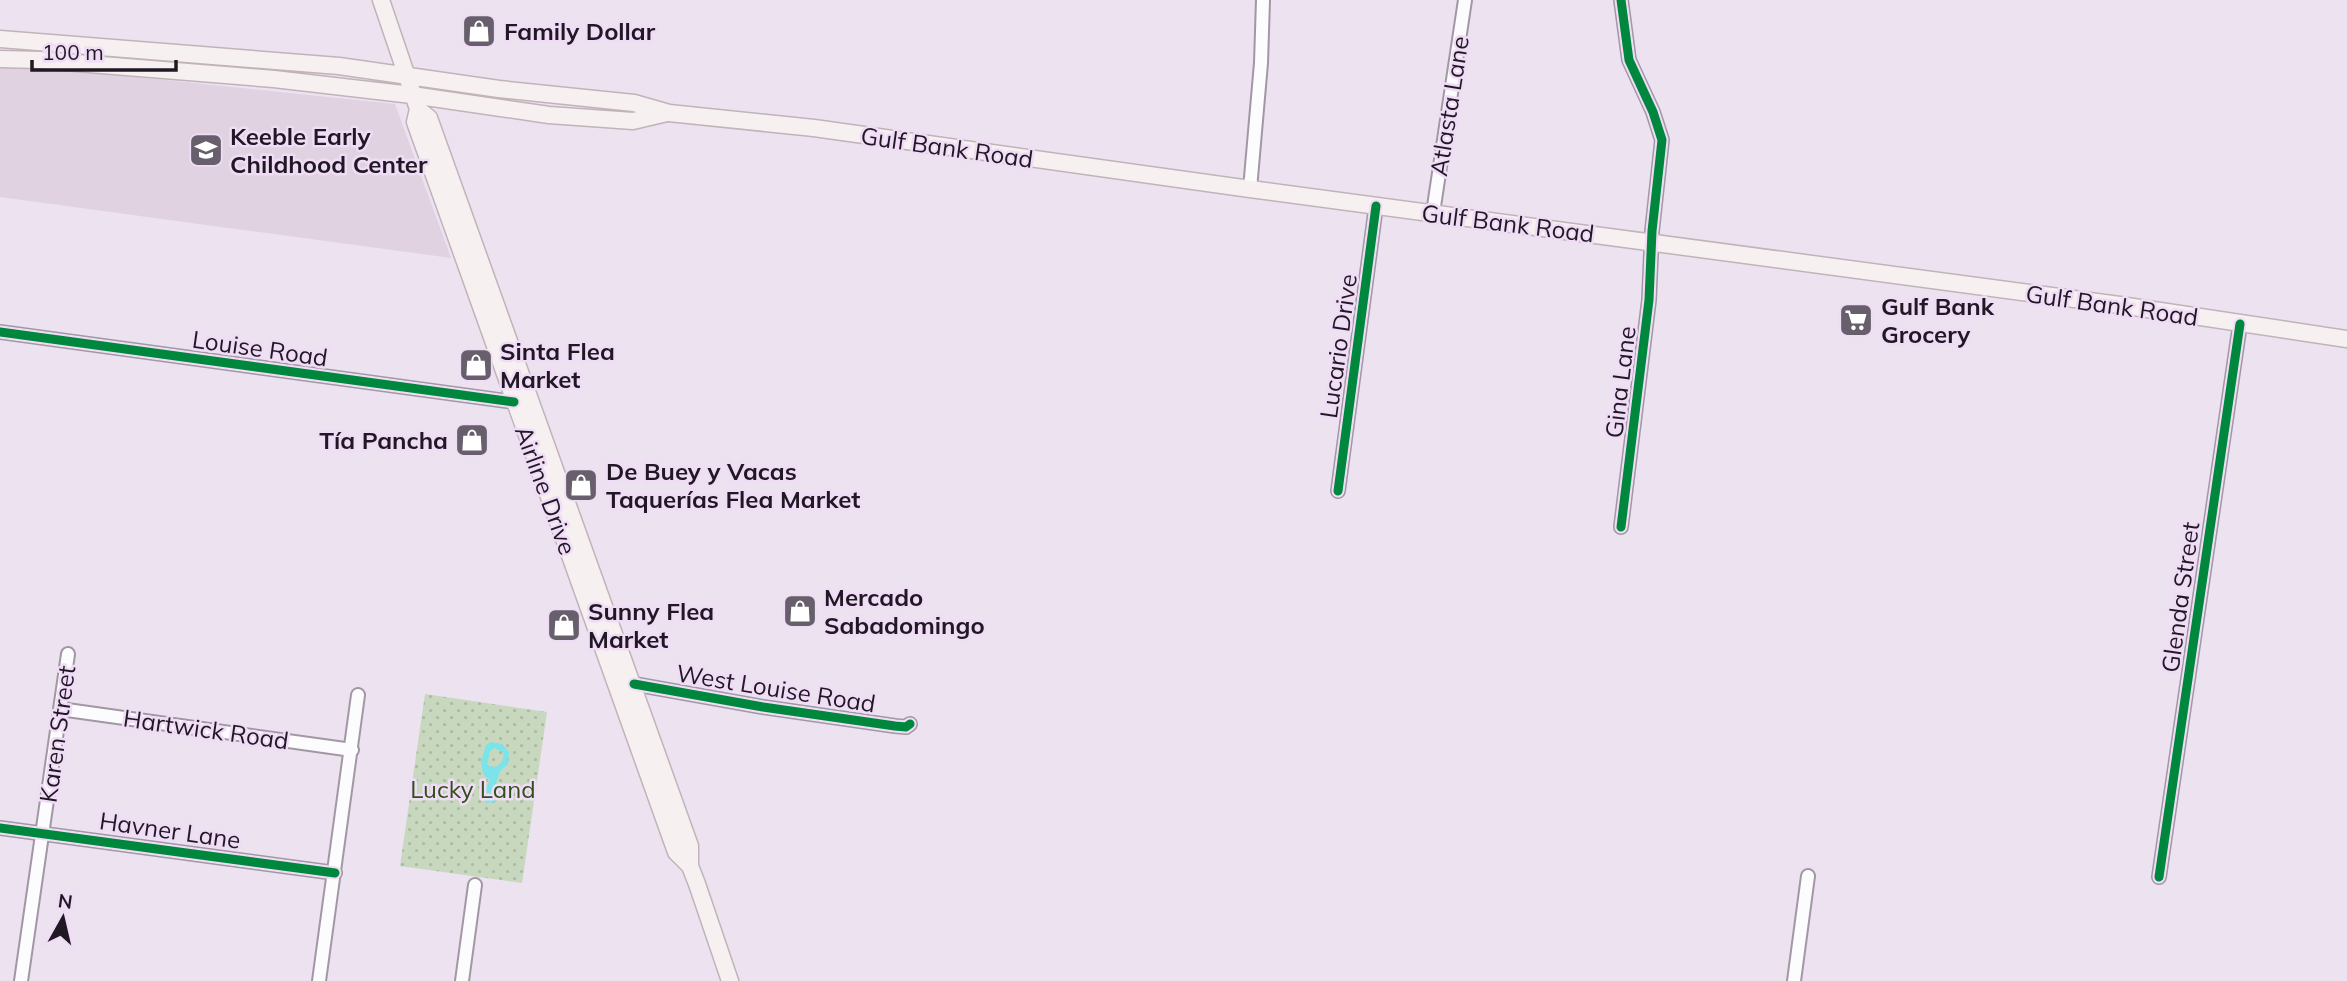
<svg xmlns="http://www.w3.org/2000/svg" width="2347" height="981" viewBox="0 0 2347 981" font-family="Mulish,sans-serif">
	<defs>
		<pattern id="park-dots" width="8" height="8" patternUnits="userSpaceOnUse" patternTransform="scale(1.75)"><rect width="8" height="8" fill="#c8d8bf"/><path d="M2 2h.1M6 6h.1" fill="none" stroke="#acb9a4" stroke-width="1.8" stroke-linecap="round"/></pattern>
	</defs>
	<rect width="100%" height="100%" fill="#ece2f0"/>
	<path fill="#e1d2e1" d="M0,63L395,104L451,258L0,197Z"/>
	<path fill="url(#park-dots)" d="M425,694L547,712L522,883L400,866Z"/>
	<path fill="#7be3ea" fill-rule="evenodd" d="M491,742L502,744L509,752L508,764L500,771L493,793L496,802L486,803L482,795L490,780L483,774L481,762L486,745ZM494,748L503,752C505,759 501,765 494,767L487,765L490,752Z"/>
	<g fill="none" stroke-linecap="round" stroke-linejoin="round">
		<g stroke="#a198a4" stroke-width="16">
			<path id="minor" d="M1621,0L1629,60L1653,112L1662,140L1652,231L1649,300L1621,527
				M1250,189L1261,63L1263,0
				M1433,213L1465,0
				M0,332L514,402
				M1338,491L1376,206
				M634,684L763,707L895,726L906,727L910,724
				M60,709L352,750
				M0,828L335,873
				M2159,877L2240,324
				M21,981L68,654
				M319,981L358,695
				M462,981L475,885
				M1794,981L1808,876"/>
		</g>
		<g stroke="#c1b3b9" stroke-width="19">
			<path id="major" d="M381,0L418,109L429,118L690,846V866
				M0,39L339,66L499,89L634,103L669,113L814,128L1250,189L2127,306L2347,339
				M0,59L40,60L274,79L412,95L549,115L633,121L667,113
				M418,109L415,122L676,852L690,866L697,884L730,981"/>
		</g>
		<use href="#minor" stroke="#fcfbfd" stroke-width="12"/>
		<use href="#major" stroke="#f6f0f1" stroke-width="16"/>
		<g stroke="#f0dcf6" stroke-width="13">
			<path id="cycleway" d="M1621,0L1629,60L1653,112L1662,140L1652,231L1649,300L1621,527
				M0,332L514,402
				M1338,491L1376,206
				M634,684L763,707L895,726L906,727L910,724
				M0,828L335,873
				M2159,877L2240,324"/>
		</g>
		<use href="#cycleway" stroke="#00873e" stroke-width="9"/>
	</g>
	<defs>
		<g id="shop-square" transform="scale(1.75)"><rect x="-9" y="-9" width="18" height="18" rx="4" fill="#675f6b" stroke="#f0dcf6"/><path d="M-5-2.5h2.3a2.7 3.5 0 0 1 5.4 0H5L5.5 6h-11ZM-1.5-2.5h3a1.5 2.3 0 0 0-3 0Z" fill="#fff"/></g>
		<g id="school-square" transform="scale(1.75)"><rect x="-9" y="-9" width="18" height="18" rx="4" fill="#675f6b" stroke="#f0dcf6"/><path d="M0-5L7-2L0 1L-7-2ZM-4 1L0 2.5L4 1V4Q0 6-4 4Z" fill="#fff"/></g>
		<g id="supermarket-square" transform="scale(1.75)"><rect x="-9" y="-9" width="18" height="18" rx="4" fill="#675f6b" stroke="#f0dcf6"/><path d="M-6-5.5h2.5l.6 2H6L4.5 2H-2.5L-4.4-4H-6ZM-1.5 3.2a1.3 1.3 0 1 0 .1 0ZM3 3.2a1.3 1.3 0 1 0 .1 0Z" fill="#fff"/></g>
	</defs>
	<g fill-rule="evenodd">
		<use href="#shop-square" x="479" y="31"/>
		<use href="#school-square" x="206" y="150"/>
		<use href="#supermarket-square" x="1856" y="320"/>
		<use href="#shop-square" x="476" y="365"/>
		<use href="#shop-square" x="472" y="440"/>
		<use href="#shop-square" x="581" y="485"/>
		<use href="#shop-square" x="800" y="611"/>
		<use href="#shop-square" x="564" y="625"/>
	</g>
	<g text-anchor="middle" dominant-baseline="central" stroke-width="5" stroke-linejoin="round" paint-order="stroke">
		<g font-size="24" font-weight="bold" fill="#201923" stroke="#f0dcf6" text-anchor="start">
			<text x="504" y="31">Family Dollar</text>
			<text x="230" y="136">Keeble Early<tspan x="230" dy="28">Childhood Center</tspan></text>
			<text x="1881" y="306">Gulf Bank<tspan x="1881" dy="28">Grocery</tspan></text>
			<text x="500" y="351">Sinta Flea<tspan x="500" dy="28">Market</tspan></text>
			<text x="448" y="440" text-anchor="end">Tía Pancha</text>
			<text x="606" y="471">De Buey y Vacas<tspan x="606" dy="28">Taquerías Flea Market</tspan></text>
			<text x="824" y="597">Mercado<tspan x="824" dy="28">Sabadomingo</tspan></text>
			<text x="588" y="611">Sunny Flea<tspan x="588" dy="28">Market</tspan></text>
		</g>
		<g font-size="24" fill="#201923" stroke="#f0dcf6">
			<text transform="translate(1449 106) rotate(-81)">Atlasta Lane</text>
			<text transform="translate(947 147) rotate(8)">Gulf Bank Road</text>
			<text transform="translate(1508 223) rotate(7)">Gulf Bank Road</text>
			<text transform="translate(2112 305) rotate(8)">Gulf Bank Road</text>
			<text transform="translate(1338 346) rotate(-82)">Lucario Drive</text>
			<text transform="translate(260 348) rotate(8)">Louise Road</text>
			<text transform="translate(1620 382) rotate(-83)">Gina Lane</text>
			<text transform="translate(546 490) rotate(70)">Airline Drive</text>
			<text transform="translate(2180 597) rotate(-82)">Glenda Street</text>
			<text transform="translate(776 688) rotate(9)">West Louise Road</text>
			<text transform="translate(206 729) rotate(8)">Hartwick Road</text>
			<text transform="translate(57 734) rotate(-82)">Karen Street</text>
			<text transform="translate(170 830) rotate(8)">Havner Lane</text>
		</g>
		<g font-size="24" fill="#2f5017" stroke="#f0dcf6">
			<text x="473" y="789">Lucky Land</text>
		</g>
	</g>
	<g transform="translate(63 918) rotate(8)" stroke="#f0dcf6" stroke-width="5" paint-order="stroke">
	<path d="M0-5L12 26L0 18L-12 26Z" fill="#201923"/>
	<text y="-10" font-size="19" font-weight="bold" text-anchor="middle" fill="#201923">N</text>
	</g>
	<path d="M32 60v10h144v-10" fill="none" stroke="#201923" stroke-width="3.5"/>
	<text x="42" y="60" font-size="21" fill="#201923" stroke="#f0dcf6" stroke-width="5" paint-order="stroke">100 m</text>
</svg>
